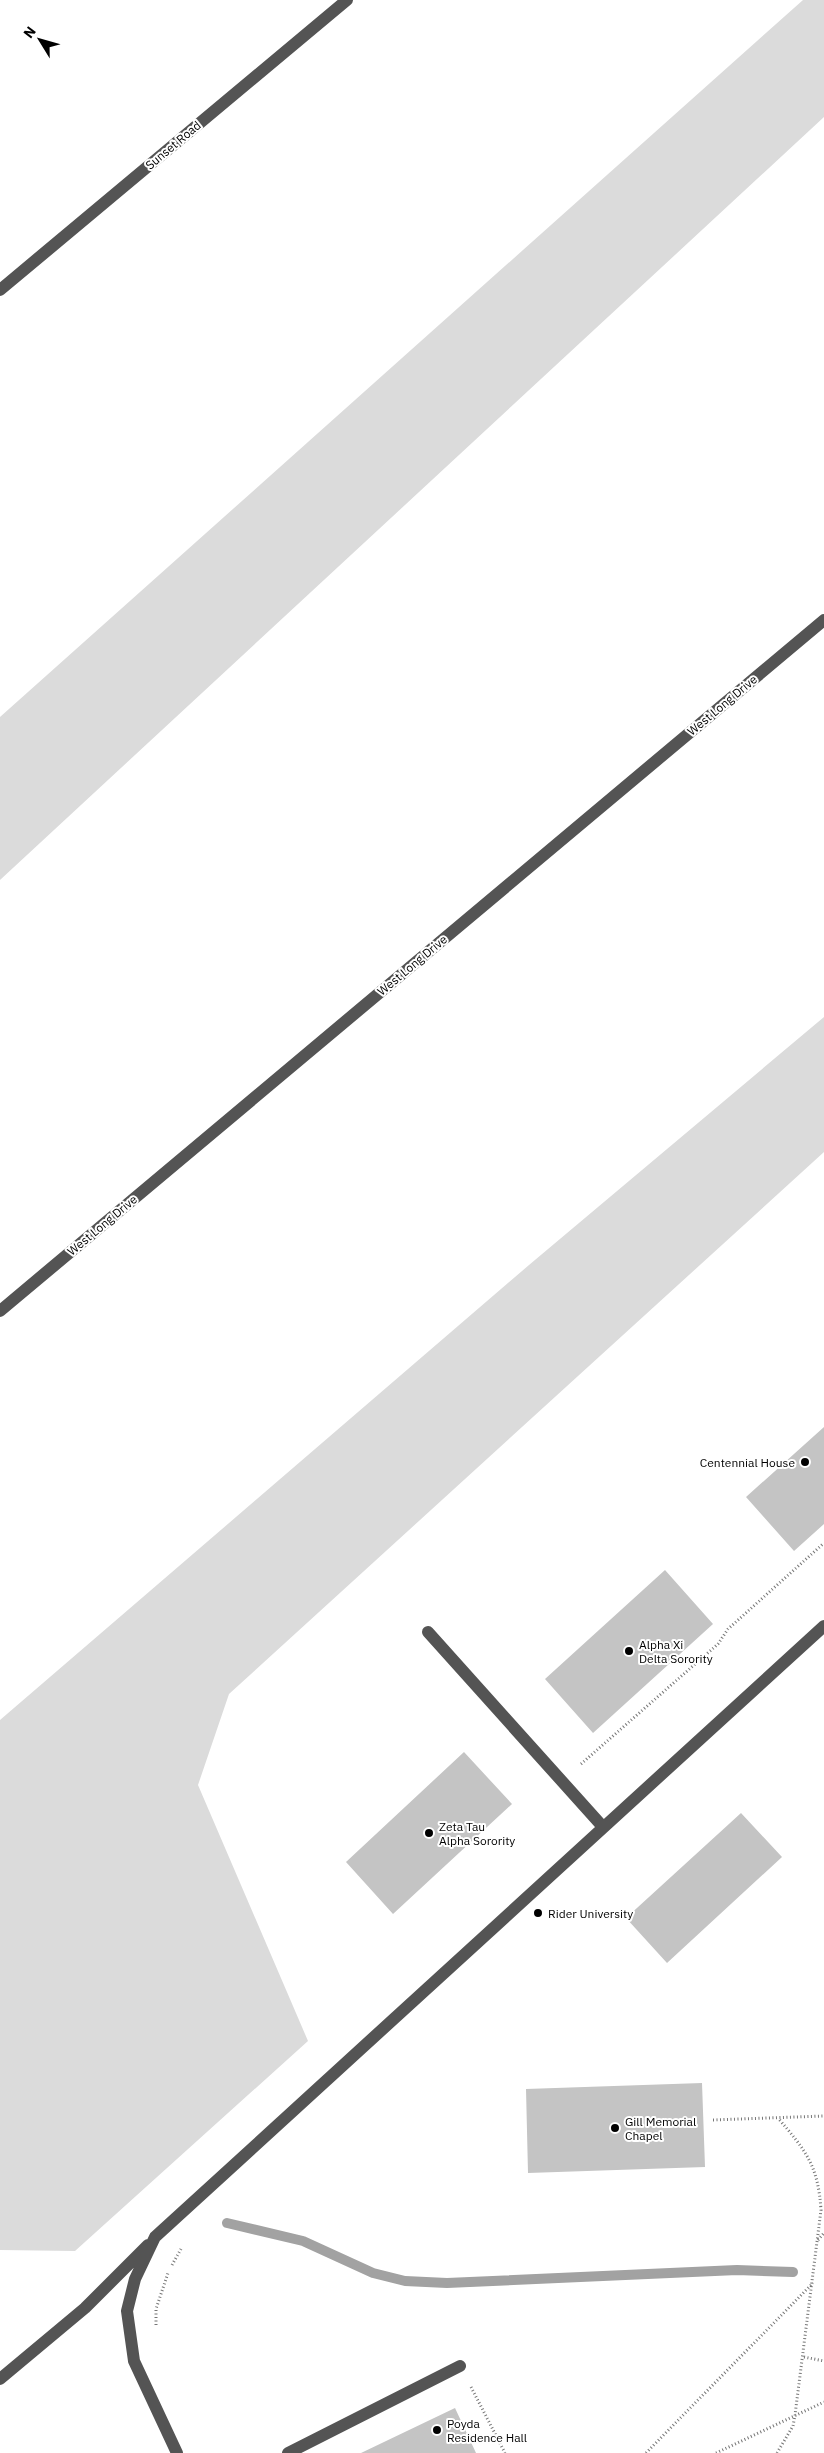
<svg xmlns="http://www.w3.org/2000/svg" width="824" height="2453" viewBox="0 0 824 2453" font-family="'IBM Plex Sans',sans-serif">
	<rect width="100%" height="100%" fill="#fff"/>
	<path fill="#dbdbdb" d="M803,0H824V117L0,880V717Z
		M824,1017V1152L229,1694L198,1785L308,2041L75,2251L0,2250V1720L529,1265Z"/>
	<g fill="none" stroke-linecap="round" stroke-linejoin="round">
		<path stroke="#a2a2a2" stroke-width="10" d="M227,2223L303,2241L373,2273L405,2281L447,2283L737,2270L793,2272"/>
	</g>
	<path fill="#c4c4c4" d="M824,1427V1524L794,1551L746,1497Z
		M665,1570L713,1624L593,1733L545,1679Z
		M464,1752L512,1804L393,1914L346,1862Z
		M741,1813L782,1857L667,1963L626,1918Z
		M702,2083L705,2167L528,2173L526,2089Z
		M455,2408L476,2453H361Z"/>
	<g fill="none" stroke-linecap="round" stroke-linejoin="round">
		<path stroke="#767676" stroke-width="3" stroke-dasharray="1 2.5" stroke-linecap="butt" d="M581,1764L718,1644L728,1629L824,1543
			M713,2120L824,2116
			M818,2240L824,2233
			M172,2265L181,2249
			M156,2325V2309L168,2273
			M804,2357L824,2361
			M471,2387L505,2453
			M646,2453L813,2283
			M716,2453L824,2402
			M777,2453L793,2426L795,2415L821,2210C818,2165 806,2151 778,2118"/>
		<path stroke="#545454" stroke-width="12" d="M0,290L347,0
			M0,1311L824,620
			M428,1632L603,1827
			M0,2379L85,2308L148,2245
			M177,2453L134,2361L127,2311L135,2279L155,2237L824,1626
			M288,2453L460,2366"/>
	</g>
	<g fill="#000" stroke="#fff" stroke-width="2">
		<circle cx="805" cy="1462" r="5"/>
		<circle cx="629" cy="1651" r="5"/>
		<circle cx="429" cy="1833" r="5"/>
		<circle cx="538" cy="1913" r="5"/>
		<circle cx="615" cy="2128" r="5"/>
		<circle cx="437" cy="2430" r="5"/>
	</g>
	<g text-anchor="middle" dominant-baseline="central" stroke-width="4" stroke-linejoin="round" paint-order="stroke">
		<g font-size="12" fill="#000" stroke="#fff">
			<text transform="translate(173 145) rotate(-40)">Sunset Road</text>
			<text transform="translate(722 705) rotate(-40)">West Long Drive</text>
			<text transform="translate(412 965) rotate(-40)">West Long Drive</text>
			<text transform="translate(102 1225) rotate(-40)">West Long Drive</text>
		</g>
		<g font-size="12" fill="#000" stroke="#fff" text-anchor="start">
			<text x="795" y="1462" text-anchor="end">Centennial House</text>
			<text x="639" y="1644">Alpha Xi<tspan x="639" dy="14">Delta Sorority</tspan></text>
			<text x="439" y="1826">Zeta Tau<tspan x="439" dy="14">Alpha Sorority</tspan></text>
			<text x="548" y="1913">Rider University</text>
			<text x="625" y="2121">Gill Memorial<tspan x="625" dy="14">Chapel</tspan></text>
			<text x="447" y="2423">Poyda<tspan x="447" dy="14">Residence Hall</tspan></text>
		</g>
	</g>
	<g transform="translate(40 40) rotate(307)" stroke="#ffffff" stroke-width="4" paint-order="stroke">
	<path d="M0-4L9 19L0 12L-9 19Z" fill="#000000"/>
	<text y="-8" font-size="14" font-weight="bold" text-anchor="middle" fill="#000000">N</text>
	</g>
</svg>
